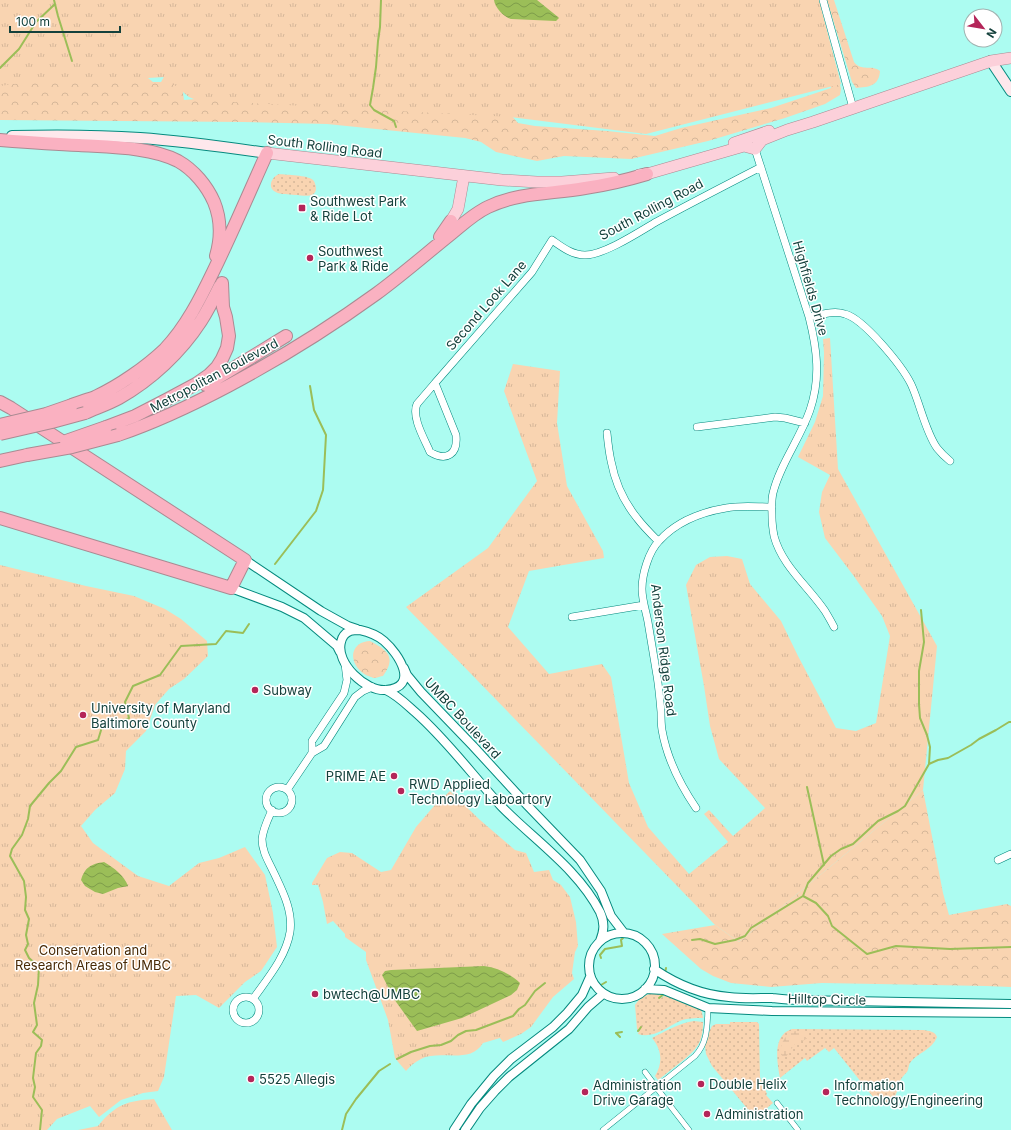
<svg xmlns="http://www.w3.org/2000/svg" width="1011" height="1130" viewBox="0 0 1011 1130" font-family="Inter,sans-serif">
	<defs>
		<pattern id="grass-dots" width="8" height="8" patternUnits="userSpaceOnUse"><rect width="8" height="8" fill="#f9d4b1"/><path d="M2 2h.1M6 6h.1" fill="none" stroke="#d5b799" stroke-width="1.8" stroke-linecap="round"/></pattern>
		<pattern id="forest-crowns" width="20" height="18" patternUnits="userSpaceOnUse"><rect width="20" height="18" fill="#f9d4b1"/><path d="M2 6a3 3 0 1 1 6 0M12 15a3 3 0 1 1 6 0" fill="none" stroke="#d5b799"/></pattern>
		<pattern id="wetland-marsh" width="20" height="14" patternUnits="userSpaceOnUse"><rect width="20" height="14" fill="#f9d4b1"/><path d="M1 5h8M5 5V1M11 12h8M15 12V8" fill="none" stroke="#d5b799"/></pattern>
		<pattern id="park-tufts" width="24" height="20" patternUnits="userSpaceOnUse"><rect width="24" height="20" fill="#f9d4b1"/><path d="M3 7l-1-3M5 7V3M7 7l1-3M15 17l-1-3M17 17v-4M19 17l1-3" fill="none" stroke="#d5b799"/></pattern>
		<pattern id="water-waves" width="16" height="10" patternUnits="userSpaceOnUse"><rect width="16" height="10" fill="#9bbe58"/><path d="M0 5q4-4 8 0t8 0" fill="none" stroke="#7d9c4a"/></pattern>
	</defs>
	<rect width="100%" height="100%" fill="#acfcf1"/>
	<path fill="url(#grass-dots)" d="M279,174C287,175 307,175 313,180C315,182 316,186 316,189C315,199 302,195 295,195C289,194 279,195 274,191C267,186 273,176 279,174Z
		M652,993L663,994L660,997L661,998L666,995L701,1009L702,1013L703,1018C695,1018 687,1018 680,1021C667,1027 653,1039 638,1034L639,1031L637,1029L635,1005L641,997Z
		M694,1021L703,1022C703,1043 697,1049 681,1062C673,1068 666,1074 658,1080L655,1076C663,1063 662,1050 652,1038C666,1031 679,1023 694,1021Z
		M730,1022H757L759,1024L760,1077L767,1094L766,1095L773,1103L755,1118L712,1066L706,1054L705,1046L708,1034L712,1026L716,1024H730Z
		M792,1029L923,1030C929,1031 935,1031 937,1037C932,1050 917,1053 910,1063C908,1066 909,1069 907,1072C905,1074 903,1076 901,1079C898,1086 897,1097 891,1101C884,1105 879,1101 873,1097L834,1048L829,1052L825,1048L807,1061L805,1058L780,1078C777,1062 772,1035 792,1029Z"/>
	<path fill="url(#forest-crowns)" d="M0,0L138,70L153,82H161L166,73L181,78L184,100L207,98L510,114L518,123L535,126L607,131L655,136L681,128L771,108L831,88L822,29V15L841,89L840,95L825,104L785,118L708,141L631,159L564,156L537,161L496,152L481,142L465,138L327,124L243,122L0,120Z
		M827,0H834L854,62C862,72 871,64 880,71C879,86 869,87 856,88L852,82Z
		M370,641C387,650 397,657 383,676C381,676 377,678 374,678C373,678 369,676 368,676C356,671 347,655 358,645C362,642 366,641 370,641Z
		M923,790L943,893L949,915L1007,904L1011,906V987L986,986L822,983L771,987L731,983L713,976L701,969L662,934L715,925L739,942Z"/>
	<path fill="url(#wetland-marsh)" d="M796,1031L807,1032L809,1035C806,1041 802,1041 796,1042L786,1057L782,1056C778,1046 785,1033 796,1031Z"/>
	<path fill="url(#park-tufts)" d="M0,0H819L841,84L646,134L510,117L196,100L189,97L165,77L78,82L40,80L0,86Z
		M830,338L838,469L937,646L923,790L739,942L715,925L406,607L488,548L537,481L504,391L513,364L560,371L557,423L567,486L603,551L604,558L529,571L508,627L549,674L602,664L611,677L629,783L648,827L689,874L728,842L704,814L709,810L733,836L765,808L719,759L710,726L704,686L686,585L696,565L710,557L727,556L742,559L750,584L781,621L798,656L836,728L856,731L876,723L890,636L882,616L853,575L825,538L819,512L822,492L830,475L798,457L815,422L823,396L824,353L823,339Z
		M0,565L86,586L134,596L165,609L181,619L207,641L208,656L184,679L169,689L155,705L146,731L126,751L125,769L115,793L95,810L81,826L93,843L138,876L169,886L199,863L219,858L245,847L265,875L273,913L277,947L261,971L245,982L219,1008L196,995L176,996L164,1077L158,1091L143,1093L121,1100L99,1117L90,1106L57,1119L47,1130H0Z
		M450,791L480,820L515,850L526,853L534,872L549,870L553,880L561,885L570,897L576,922L578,946L575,952L572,973L574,979L553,997L531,1027L521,1034L503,1042L500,1038L483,1043C470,1065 440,1049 421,1059C415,1062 410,1066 406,1071L399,1063L395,1058L388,1020L366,960V952L345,937V934L333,921L327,924L323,902L318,885H312V883L327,858L340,852L352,853L381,872L391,870L416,827L434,806Z
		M154,1099L172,1130H78L98,1126C116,1104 127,1101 154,1099Z"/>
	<path fill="url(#water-waves)" d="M494,0H537L558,17L559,18L556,21L511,19C504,17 495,8 494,0Z
		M104,862C114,868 124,875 128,886L118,888L103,894L95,892L85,886L81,880C85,867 91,864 104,862Z
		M484,966C498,968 509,973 520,983L517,990L511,995L462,1018L417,1031L394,999L382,975L385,971L391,970Z"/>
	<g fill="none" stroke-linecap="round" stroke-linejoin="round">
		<path stroke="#9bbe58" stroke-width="2" d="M54,0L58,16L72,61
			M381,0L380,27L378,41L376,67L373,88L370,105L374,110L394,121L396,127
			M0,68L19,49L36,22L55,4
			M275,564L316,511L323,490L326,435L314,410L310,386
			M921,610L924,642L919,671V704L920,718L927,735L930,747L929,764
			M807,787L824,865
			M803,896L816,903L828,916L832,926L867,954L896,946L950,949L1011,947
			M692,940L700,939L715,944L735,940L745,936L751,928L803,896L808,883L831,856L841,849L853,844L878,821L898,811L905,806L929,764L938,760L948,758L971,745L979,739L996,730L1009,722H1011
			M601,958L600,955L605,949L622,946L621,940L623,938
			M665,973L666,968
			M601,985L606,982
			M659,998L664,994
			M638,1031L639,1030L641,1027
			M616,1033L622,1032
			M616,1033L620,1037
			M397,1059L411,1052L430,1046L441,1045L451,1041L458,1035L466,1031L476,1030L513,1016L519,1009L525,1005L535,991L545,983
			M40,1130L42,1110L33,1097L35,1087L33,1078L36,1053L41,1046L42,1040L33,1032L37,1025L34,1003L38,985L39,967L29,958L25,950L28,944L26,935L29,919L25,910L26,897L24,881L10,856L12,849L22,835L28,819L30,806L49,783L61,771L76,747L98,740L102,727L115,725L129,718L125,702L133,686L160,675L181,646L216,644L226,631L243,633L249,624
			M342,1130L346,1114L356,1099L379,1071L390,1064"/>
		<g stroke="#04897e" stroke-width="6">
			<path id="pedestrian" d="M645,1072L668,1103L689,1130
				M777,1103L798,1130
				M603,1130L695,1056C708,1042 707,1026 708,1008"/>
		</g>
		<g stroke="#04897e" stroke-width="8">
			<path id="minor" d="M823,0L853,108
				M755,149L809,317C817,349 821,378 810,410C800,439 780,464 773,493C771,501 772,510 772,518C772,523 773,530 774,536C782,566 808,586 825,611C828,616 831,621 834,627
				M809,317C821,315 833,310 845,314C864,319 902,366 911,384C920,403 925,431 937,448C941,453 945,457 950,461
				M435,383L532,272L552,240C562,247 572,255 585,255C604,255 639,232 656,222C691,203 726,185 761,167
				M435,383L456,435C458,454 447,462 430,452C425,440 411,417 417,404Z
				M697,427L775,417L785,418L805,423
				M607,433C608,443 609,452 611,461C615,482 624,502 637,518C643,526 651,534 658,541
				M572,617L644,605
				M312,753V741L344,693L347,680L345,664
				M266 800a13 13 0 1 1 26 0a13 13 0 1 1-26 0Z
				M287,790L312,753L324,746L355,697L363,691L372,687
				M696,808C679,783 667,759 662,730C661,724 661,718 661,712C660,700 659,688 657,676C654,658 651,640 648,622C646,611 642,600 642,589C642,574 649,551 659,541C676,522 702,512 726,508C741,505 757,507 772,507
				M998,860L1011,854
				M233 1010a13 13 0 1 1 26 0a13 13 0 1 1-26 0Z
				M253,999C267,979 286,957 290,932C293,911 283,892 274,873C269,862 262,852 262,839C263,829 268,819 272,810"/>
		</g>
		<g stroke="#04897e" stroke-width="10">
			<path id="tertiary" d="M245,560L321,611L348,626L357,629
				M231,588L282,607L304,618L337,646L340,652
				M360,630C369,632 377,635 384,641C399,654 420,687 386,690C366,692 335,663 341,642C342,637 345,633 350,631C353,630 357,630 360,630Z
				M404,668L407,675L421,692L473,746L528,806L580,860L601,891L611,916L624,933
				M386,690C397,695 406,704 415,712C447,740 472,775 501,806C534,840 578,869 600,912C605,923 604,931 600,941
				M589 966a33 33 0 1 1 66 0a33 33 0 1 1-66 0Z
				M654,969C676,984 702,995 729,997C743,999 758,998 772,998C781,999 789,1000 797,1000L1011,1004
				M645,989L664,990L708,1008L772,1011L1011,1013
				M454,1130L471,1104L494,1076L511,1059L553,1027L567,1013L582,995L590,977
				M465,1130L480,1108L495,1091L509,1077L569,1029L588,1007L603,994"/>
		</g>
		<g stroke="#04897e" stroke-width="12">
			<path id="secondary" d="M991,61L1011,91
				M12,136C55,135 97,135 140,138C182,141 225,147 267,153"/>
		</g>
		<g stroke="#aa8a92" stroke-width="12">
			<path id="primary" d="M734,143L769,131
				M755,149L762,140L787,130L813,122L991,61L1011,58
				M267,153L502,180L537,182H562L614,178
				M639,175L647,174L744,146L755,149
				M451,221L458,209L464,176"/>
		</g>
		<g stroke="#aa8a92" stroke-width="14">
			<path id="motorway" d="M0,140C26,142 53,144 79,145C110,147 151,147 178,161C194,170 207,186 214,202C221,219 221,239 216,256
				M440,237L451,221
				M206,385L286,336
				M0,402L11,408L245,560L231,588L0,518
				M72,405C79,402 87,400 95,397C119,386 146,367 165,349C186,327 200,299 213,272C232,233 249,193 267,153
				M85,413C96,408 108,404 119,398C151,380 181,352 201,321C208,310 214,298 220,286
				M106,427L135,416L166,400L196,384L209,375L217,367L222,359L227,348L229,336L226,317L223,307L222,283
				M118,435C156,422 192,405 228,386C279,359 329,328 376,294C402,275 427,253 452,233C463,224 475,213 488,207C519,192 552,194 585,188C606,185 627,180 647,174
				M0,461L27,455"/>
		</g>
		<use href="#pedestrian" stroke="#fff" stroke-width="5"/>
		<use href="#minor" stroke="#fff" stroke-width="7"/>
		<use href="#tertiary" stroke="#fff" stroke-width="8"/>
		<use href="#secondary" stroke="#fee8ec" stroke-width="10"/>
		<use href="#primary" stroke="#fcd0da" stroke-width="11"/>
		<use href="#motorway" stroke="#fab1c1" stroke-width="12"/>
		<g stroke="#aa8a92" stroke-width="14" stroke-linecap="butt">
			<path id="motorway-bridge" d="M0,425L46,414L72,405
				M0,434L52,422L85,413
				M66,441L106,427
				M27,455L72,447L118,435"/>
		</g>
		<use href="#motorway-bridge" stroke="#fab1c1" stroke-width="12"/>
	</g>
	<g fill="#b42559" stroke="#fff" stroke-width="1.5">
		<rect x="298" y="204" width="8" height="8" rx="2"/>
		<circle cx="310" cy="258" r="4"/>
		<circle cx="255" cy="690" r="4"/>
		<circle cx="83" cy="715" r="4"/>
		<circle cx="394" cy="776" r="4"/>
		<circle cx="401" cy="791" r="4"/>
		<circle cx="315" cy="994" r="4"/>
		<circle cx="251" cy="1079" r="4"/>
		<circle cx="701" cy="1084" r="4"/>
		<circle cx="585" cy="1092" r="4"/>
		<circle cx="826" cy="1092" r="4"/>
		<circle cx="707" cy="1114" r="4"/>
	</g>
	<g text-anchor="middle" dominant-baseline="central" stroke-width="3" stroke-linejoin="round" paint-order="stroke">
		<g font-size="13" fill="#14413c" stroke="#fff">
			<text transform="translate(325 146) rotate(7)">South Rolling Road</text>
			<text transform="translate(651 209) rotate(-28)">South Rolling Road</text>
			<text transform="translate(811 288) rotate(74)">Highfields Drive</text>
			<text transform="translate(486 305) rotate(-49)">Second Look Lane</text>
			<text transform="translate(214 375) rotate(-28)">Metropolitan Boulevard</text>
			<text transform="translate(664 650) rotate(83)">Anderson Ridge Road</text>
			<text transform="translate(463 718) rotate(47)">UMBC Boulevard</text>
			<text transform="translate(827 999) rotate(1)">Hilltop Circle</text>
		</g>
		<g font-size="13" fill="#14413c" stroke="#fff" text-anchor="start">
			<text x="310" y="201">Southwest Park<tspan x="310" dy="15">&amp; Ride Lot</tspan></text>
			<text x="318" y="251">Southwest<tspan x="318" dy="15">Park &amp; Ride</tspan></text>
			<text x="263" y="690">Subway</text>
			<text x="91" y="708">University of Maryland<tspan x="91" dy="15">Baltimore County</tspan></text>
			<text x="386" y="776" text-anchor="end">PRIME AE</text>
			<text x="409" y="784">RWD Applied<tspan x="409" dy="15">Technology Laboartory</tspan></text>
			<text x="323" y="994">bwtech@UMBC</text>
			<text x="259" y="1079">5525 Allegis</text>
			<text x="709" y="1084">Double Helix</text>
			<text x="593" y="1085">Administration<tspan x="593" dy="15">Drive Garage</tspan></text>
			<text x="834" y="1085">Information<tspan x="834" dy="15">Technology/Engineering</tspan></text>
			<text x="715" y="1114">Administration</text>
		</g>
		<g font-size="13" fill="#492a06" stroke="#fff">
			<text x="93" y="950">Conservation and<tspan x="93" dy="15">Research Areas of UMBC</tspan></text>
		</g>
	</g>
	<g transform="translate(983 28) rotate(121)"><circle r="19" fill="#ffffff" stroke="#a1b3b1"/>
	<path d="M0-3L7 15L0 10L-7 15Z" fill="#b42559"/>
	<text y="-6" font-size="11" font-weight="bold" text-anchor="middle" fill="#14413c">N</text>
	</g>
	<path d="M10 26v6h110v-6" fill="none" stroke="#14413c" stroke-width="2"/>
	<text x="16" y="26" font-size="12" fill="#14413c" stroke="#ffffff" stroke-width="3" paint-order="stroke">100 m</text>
</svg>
